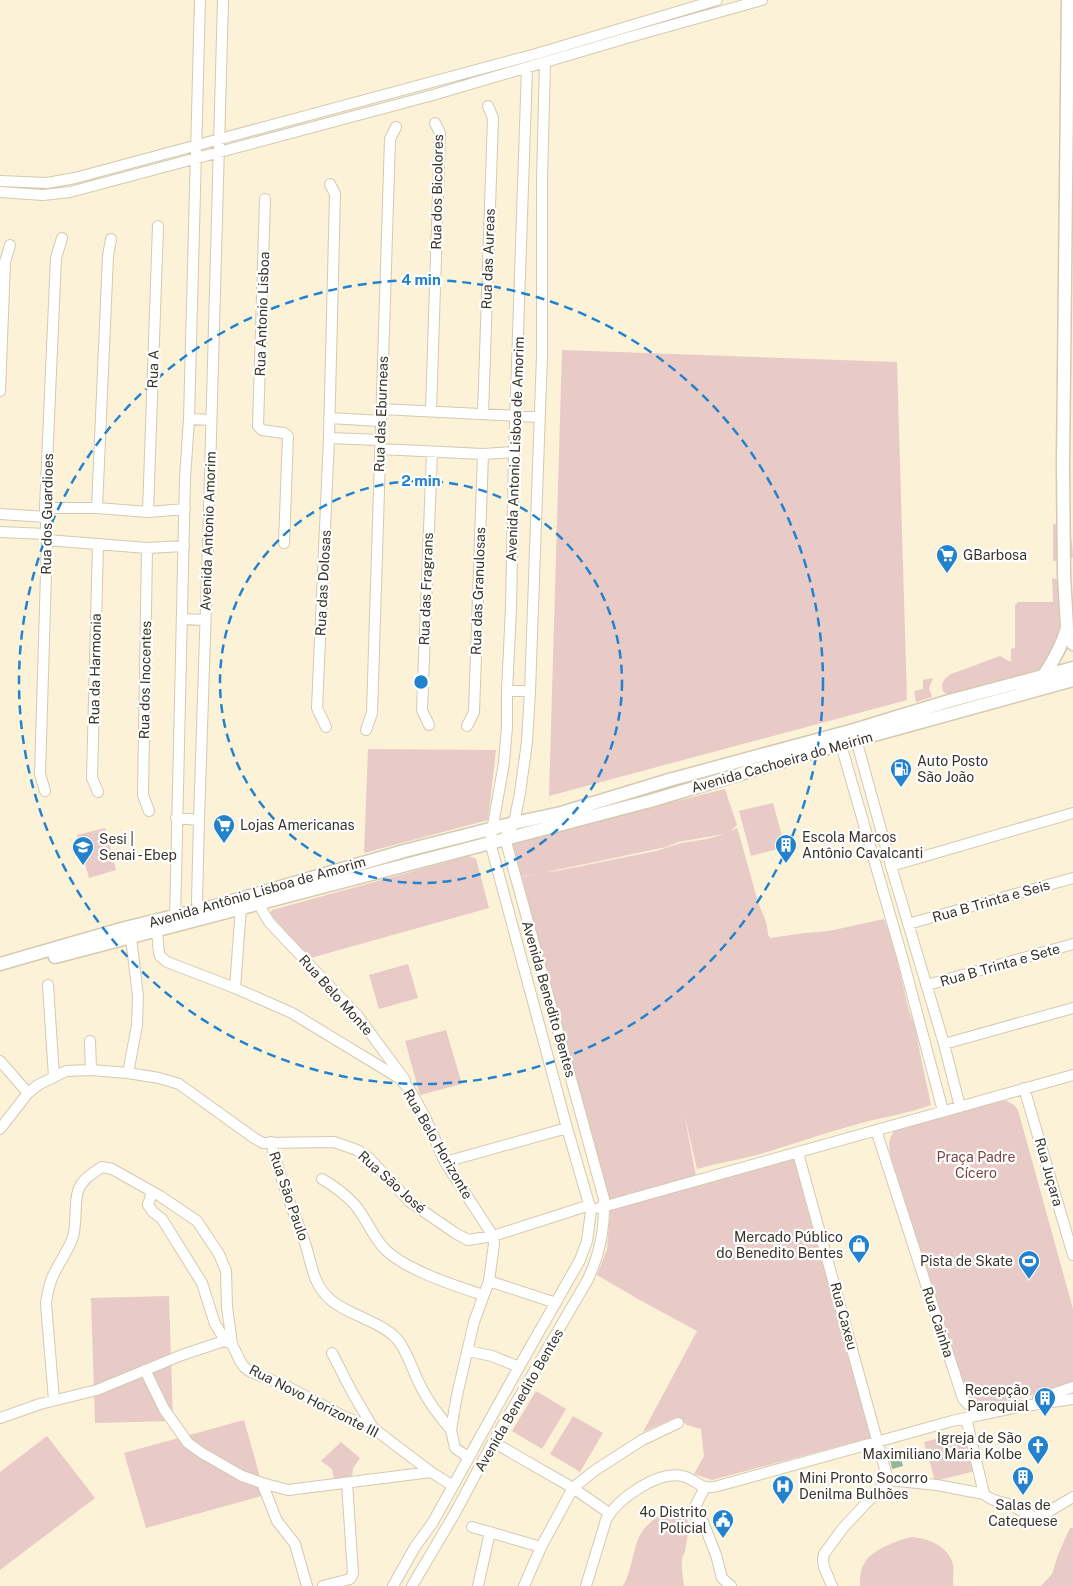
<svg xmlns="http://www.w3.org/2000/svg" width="1073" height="1586" viewBox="0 0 1073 1586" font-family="'Public Sans',sans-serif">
	<rect width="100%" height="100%" fill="#fcf2d8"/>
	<path fill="#e8cac6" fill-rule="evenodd" d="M562,350L897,362L907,700L549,796Z
		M1053,524C1073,526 1072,539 1073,557L1069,560L1053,561Z
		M1052,578L1063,581L1069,646C1064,657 1060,662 1050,666L966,692C958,690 943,700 942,687C942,681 946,677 951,674L1000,656L1011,662V649L1015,648V605L1018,602H1053Z
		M933,678L929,688L932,697L916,702L914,691L923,689V680Z
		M368,749L496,750L488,820L364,853Z
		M725,789L737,825L731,831L737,828L739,834L758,902C761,910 765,918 767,926C768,931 767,934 770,938L805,933L829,931L884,919L892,938L909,1011L915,1026L920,1053L931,1105C908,1114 882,1117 858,1124C827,1132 797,1143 767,1152C744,1159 720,1162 697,1169L684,1113L696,1176L627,1194L619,1198L608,1201L517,878L546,872L515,878L507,843ZM724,834L707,839L681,843L656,851L557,871L547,872L666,847L678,842Z
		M773,803L785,847L751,856L739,811Z
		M105,828L116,870L89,878L77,835Z
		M469,856L476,859L489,908L307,959L270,913L272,910Z
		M408,964L418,998L379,1009L369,975Z
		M446,1030L462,1084L420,1095L405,1041Z
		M1005,1100L1014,1105L1018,1110L1073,1309V1384L974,1410L959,1398L891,1158C889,1147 887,1139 896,1129Z
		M797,1158L873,1437L712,1480L694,1474L704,1456L701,1429L687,1425L677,1417L643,1432L697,1331L638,1299L597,1275L607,1249L610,1211L614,1207Z
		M169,1296L173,1421L95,1423L91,1298Z
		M536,1391L566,1409L542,1449L512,1431Z
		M573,1416L603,1433L580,1472L550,1454Z
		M244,1420L265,1495L146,1528L124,1453Z
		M964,1432L975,1471L935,1481L924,1442Z
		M47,1436L95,1498L0,1570V1472Z
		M341,1442L360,1458L353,1468L352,1477L334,1479L332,1469L321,1461Z
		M671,1508C696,1512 687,1533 685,1552C679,1560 683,1576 684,1586H623C632,1570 632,1553 639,1537C645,1524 659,1515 671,1508Z
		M1070,1528H1073V1586H1041L1052,1574L1058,1555Z
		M911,1537C928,1538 948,1546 953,1564C954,1570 953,1579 953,1585L955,1586H860C860,1578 860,1569 865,1562C872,1550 898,1540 911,1537Z"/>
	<path fill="#95b69d" d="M899,1451L903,1466L892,1469L889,1453Z"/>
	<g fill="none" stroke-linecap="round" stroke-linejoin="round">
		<g stroke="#d3cab1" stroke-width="12">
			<path id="minor" d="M0,181L47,183L75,178L536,54L717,0
				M0,192L43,195L70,192L433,95L630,37L762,0
				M265,199L258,426L262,430L284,433L288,436L284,543
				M0,391L5,262L10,245
				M381,409L539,417
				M431,411L440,133L435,123
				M483,414L493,118L488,106
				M329,418L381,421
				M189,419L211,420
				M329,438L380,440
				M380,449L483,454L514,452
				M45,508H97L148,512L185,509
				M97,508L108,256L111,239
				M148,512L158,226
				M0,514L46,517
				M0,532L46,534
				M47,540L147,548L184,546
				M98,544L92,778L98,792
				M147,548L143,795L149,811
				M182,619L205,620
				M507,691H530
				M429,725L422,710L432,452
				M467,726L474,712L483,454
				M326,727L317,708L329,438L335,194L330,184
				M366,730L372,713L390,139L396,127
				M854,732L891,866L944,1044L960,1107
				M839,738L903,960L943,1111
				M45,791L40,774L47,540L45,508L56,258L62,238
				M176,818L199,820
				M891,866L1073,813
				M258,903L269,922L357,1015L405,1080
				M199,916L197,901L199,820L208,545L223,0
				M175,922L185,478L189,419L200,0
				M908,924L1073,878
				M157,931L159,953L160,956L167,962L235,988L292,1013L399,1078L410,1090L425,1117L445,1162L493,1236L494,1244L489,1281L474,1322L457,1395L451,1430L455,1448L468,1457
				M48,985L54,1077
				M927,985L1073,944
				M235,988L241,907
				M90,1041L91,1070
				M944,1044L1073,1008
				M0,1061L28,1093
				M128,1073L137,1025L138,996L131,938
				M1024,1088L1073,1255
				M0,1129L28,1093L38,1085L66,1071L91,1070L128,1073L159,1078L179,1084L254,1138L263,1143L334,1142L357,1150L369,1158L410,1202L455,1233L468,1240L493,1236L590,1205
				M876,1130L963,1399L970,1406L984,1413
				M271,1142C279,1177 293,1210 305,1243C309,1255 311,1268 316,1280C319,1287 326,1296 332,1301C351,1316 380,1321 397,1339C408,1352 413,1372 421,1387C429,1403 440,1417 451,1430
				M798,1153L888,1480
				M445,1162L567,1128
				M322,1179C334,1186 346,1195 355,1205C366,1218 372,1235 383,1247C402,1269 456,1286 483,1295
				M152,1192L148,1205L153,1212L162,1219L202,1283L215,1324L222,1335L224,1341L230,1343
				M599,1208L1073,1075
				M489,1281L556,1303
				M468,1351L492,1356L519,1367
				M332,1353L352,1392L373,1428
				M145,1370L164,1409L188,1443L202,1453L242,1476L262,1483L288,1490L431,1472
				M1038,1399L1073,1387
				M54,1400L46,1304C47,1295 49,1286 52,1278C58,1264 68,1251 73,1237C77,1222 74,1205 78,1191C82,1179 93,1173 102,1167L112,1169L121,1174L160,1196L197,1221L219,1254L226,1271L227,1307L232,1344L240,1361L244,1367L251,1372L286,1386L347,1418L373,1428L431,1472L453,1486
				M0,1418L40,1404L97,1390L182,1355L224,1341
				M966,1418L984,1494C992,1502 1001,1501 1011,1505C1021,1510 1026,1515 1038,1518L1073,1497
				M493,1442L573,1488L609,1513
				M888,1480L937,1485L984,1494
				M262,1483L277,1521L295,1544L307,1586
				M705,1487L694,1509L696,1519L703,1522L716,1555L722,1578L731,1586
				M472,1527L541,1547
				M323,1586L350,1579L353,1574L347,1483
				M393,1586L415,1547L433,1522L519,1367L580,1260L587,1241L591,1211L567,1128L490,842L504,763L507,727V691L511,608L514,452L527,68
				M412,1586L455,1513L493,1442L587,1281C600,1255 605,1228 604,1199L505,838L514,823L520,793L527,742L530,691L542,355V181L545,63
				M478,1586L490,1532
				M524,1586L541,1547L573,1488L594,1471L642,1440L678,1423
				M586,1586L606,1520C617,1499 657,1471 682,1476C691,1477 698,1486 706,1487C710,1488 714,1487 718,1486L952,1421L1018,1407L1073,1399
				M832,1586L824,1567L823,1560L824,1554L843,1528L888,1480"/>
		</g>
		<g stroke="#d3cab1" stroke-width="15">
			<path id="major" d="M1068,0L1063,464L1064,575L1067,628L1073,644
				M1044,675C1054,660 1062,646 1067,628
				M55,957L650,801L841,744L1073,680
				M0,964L125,928L219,905L404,851L514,823L561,813L669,780L854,730L949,701L1073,668"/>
		</g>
		<use href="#minor" stroke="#fff" stroke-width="10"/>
		<use href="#major" stroke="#fff" stroke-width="12"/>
	</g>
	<g fill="none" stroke="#2382ce" stroke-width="2.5" stroke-dasharray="9 6">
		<circle cx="421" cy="682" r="201"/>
		<circle cx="421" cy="682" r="402"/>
	</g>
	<defs>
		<g id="supermarket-pin" transform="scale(1.125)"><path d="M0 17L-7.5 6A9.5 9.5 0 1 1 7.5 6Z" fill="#2382ce" stroke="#fff"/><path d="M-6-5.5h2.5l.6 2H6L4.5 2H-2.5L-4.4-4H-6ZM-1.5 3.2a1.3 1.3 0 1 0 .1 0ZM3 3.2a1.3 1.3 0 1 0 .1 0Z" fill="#fff"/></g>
		<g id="fuel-pin" transform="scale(1.125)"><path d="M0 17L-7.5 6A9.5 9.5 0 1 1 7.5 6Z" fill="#2382ce" stroke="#fff"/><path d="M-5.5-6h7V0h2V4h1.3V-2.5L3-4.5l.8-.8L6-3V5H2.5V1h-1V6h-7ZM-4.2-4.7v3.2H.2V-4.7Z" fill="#fff"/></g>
		<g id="building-pin" transform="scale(1.125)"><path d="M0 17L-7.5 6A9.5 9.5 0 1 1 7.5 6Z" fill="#2382ce" stroke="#fff"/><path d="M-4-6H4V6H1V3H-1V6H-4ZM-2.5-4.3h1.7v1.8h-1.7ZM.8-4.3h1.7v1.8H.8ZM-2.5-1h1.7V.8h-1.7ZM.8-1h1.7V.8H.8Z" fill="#fff"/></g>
		<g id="school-pin" transform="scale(1.125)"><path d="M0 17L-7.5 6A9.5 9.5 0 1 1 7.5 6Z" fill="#2382ce" stroke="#fff"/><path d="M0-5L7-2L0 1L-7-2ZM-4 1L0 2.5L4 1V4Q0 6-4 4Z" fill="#fff"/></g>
		<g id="shop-pin" transform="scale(1.125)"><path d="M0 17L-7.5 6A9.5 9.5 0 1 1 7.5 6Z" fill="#2382ce" stroke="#fff"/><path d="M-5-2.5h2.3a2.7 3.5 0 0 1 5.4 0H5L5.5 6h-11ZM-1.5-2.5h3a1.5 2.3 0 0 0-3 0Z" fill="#fff"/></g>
		<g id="stadium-pin" transform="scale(1.125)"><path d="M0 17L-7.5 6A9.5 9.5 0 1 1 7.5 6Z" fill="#2382ce" stroke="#fff"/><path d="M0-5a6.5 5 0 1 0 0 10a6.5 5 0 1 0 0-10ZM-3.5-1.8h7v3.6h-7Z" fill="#fff"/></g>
		<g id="church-pin" transform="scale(1.125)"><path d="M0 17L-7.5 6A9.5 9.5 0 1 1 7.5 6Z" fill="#2382ce" stroke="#fff"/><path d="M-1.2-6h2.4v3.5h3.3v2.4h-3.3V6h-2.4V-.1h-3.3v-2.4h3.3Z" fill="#fff"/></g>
		<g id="hospital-pin" transform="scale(1.125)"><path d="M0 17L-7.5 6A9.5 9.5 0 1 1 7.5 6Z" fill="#2382ce" stroke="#fff"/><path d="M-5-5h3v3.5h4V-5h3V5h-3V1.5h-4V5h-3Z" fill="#fff"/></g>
		<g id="civic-pin" transform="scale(1.125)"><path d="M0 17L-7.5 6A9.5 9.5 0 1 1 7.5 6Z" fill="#2382ce" stroke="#fff"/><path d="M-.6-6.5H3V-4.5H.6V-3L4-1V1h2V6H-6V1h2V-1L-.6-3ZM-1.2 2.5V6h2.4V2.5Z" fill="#fff"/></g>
	</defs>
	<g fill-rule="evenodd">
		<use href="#supermarket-pin" x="947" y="555"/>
		<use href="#fuel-pin" x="901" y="769"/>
		<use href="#supermarket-pin" x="224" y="825"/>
		<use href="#building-pin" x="786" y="845"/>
		<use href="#school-pin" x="83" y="847"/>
		<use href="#shop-pin" x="859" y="1245"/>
		<use href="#stadium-pin" x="1029" y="1261"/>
		<use href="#building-pin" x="1045" y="1398"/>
		<use href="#church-pin" x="1038" y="1446"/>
		<use href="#building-pin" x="1023" y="1477"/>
		<use href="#hospital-pin" x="783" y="1486"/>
		<use href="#civic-pin" x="723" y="1520"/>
	</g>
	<g text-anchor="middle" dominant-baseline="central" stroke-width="4.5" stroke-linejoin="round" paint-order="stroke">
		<g font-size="14" fill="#38342a" stroke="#fff">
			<text transform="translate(437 192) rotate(-89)">Rua dos Bicolores</text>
			<text transform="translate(488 259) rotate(-88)">Rua das Aureas</text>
			<text transform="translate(262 314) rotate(-88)">Rua Antonio Lisboa</text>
			<text transform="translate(153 369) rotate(-88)">Rua A</text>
			<text transform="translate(381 414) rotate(-88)">Rua das Eburneas</text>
			<text transform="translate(515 449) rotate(-88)">Avenida Antonio Lisboa de Amorim</text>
			<text transform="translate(47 514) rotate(-89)">Rua dos Guardioes</text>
			<text transform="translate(208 531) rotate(-88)">Avenida Antonio Amorim</text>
			<text transform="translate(323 583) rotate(-87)">Rua das Dolosas</text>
			<text transform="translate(426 589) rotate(-88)">Rua das Fragrans</text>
			<text transform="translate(478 591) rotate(-88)">Rua das Granulosas</text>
			<text transform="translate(95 669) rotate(-89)">Rua da Harmonia</text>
			<text transform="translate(145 680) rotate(-89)">Rua dos Inocentes</text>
			<text transform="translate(782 762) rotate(-16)">Avenida Cachoeira do Meirim</text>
			<text transform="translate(257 892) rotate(-16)">Avenida Antônio Lisboa de Amorim</text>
			<text transform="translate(991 901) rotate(-16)">Rua B Trinta e Seis</text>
			<text transform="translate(1000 965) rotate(-16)">Rua B Trinta e Sete</text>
			<text transform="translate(336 995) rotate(48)">Rua Belo Monte</text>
			<text transform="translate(549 999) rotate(74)">Avenida Benedito Bentes</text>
			<text transform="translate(438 1144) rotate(60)">Rua Belo Horizonte</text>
			<text transform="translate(1049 1172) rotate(74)">Rua Juçara</text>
			<text transform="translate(392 1182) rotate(42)">Rua São José</text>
			<text transform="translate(289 1196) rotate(71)">Rua São Paulo</text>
			<text transform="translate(844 1316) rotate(75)">Rua Caxeu</text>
			<text transform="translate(938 1322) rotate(72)">Rua Cainha</text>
			<text transform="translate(519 1400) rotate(-60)">Avenida Benedito Bentes</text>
			<text transform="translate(314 1401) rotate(27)">Rua Novo Horizonte III</text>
		</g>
		<g font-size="14" fill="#38342a" stroke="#fff" text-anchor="start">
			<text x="963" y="555">GBarbosa</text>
			<text x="917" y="761">Auto Posto<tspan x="917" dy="16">São João</tspan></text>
			<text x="240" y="825">Lojas Americanas</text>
			<text x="802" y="837">Escola Marcos<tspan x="802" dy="16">Antônio Cavalcanti</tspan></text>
			<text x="99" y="839">Sesi |<tspan x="99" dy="16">Senai - Ebep</tspan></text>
			<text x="843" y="1237" text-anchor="end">Mercado Público<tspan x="843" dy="16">do Benedito Bentes</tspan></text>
			<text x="1013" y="1261" text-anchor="end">Pista de Skate</text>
			<text x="1029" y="1390" text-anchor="end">Recepção<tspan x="1029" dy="16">Paroquial</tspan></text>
			<text x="1022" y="1438" text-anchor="end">Igreja de São<tspan x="1022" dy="16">Maximiliano Maria Kolbe</tspan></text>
			<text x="799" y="1478">Mini Pronto Socorro<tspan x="799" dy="16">Denilma Bulhões</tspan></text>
			<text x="1023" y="1505" text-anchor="middle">Salas de<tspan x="1023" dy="16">Catequese</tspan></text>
			<text x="707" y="1512" text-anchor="end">4o Distrito<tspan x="707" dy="16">Policial</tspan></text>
		</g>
		<g font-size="14" fill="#7e453f" stroke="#fff">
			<text x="976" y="1157">Praça Padre<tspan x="976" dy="16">Cícero</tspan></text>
		</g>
	</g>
	<circle cx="421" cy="682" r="8" fill="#2382ce" stroke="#fff" stroke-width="2.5"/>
	<g font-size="15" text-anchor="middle" font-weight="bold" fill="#2382ce" stroke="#fff" stroke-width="4.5" stroke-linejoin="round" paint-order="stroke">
		<text x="421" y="285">4 min</text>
		<text x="421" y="486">2 min</text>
	</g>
</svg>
